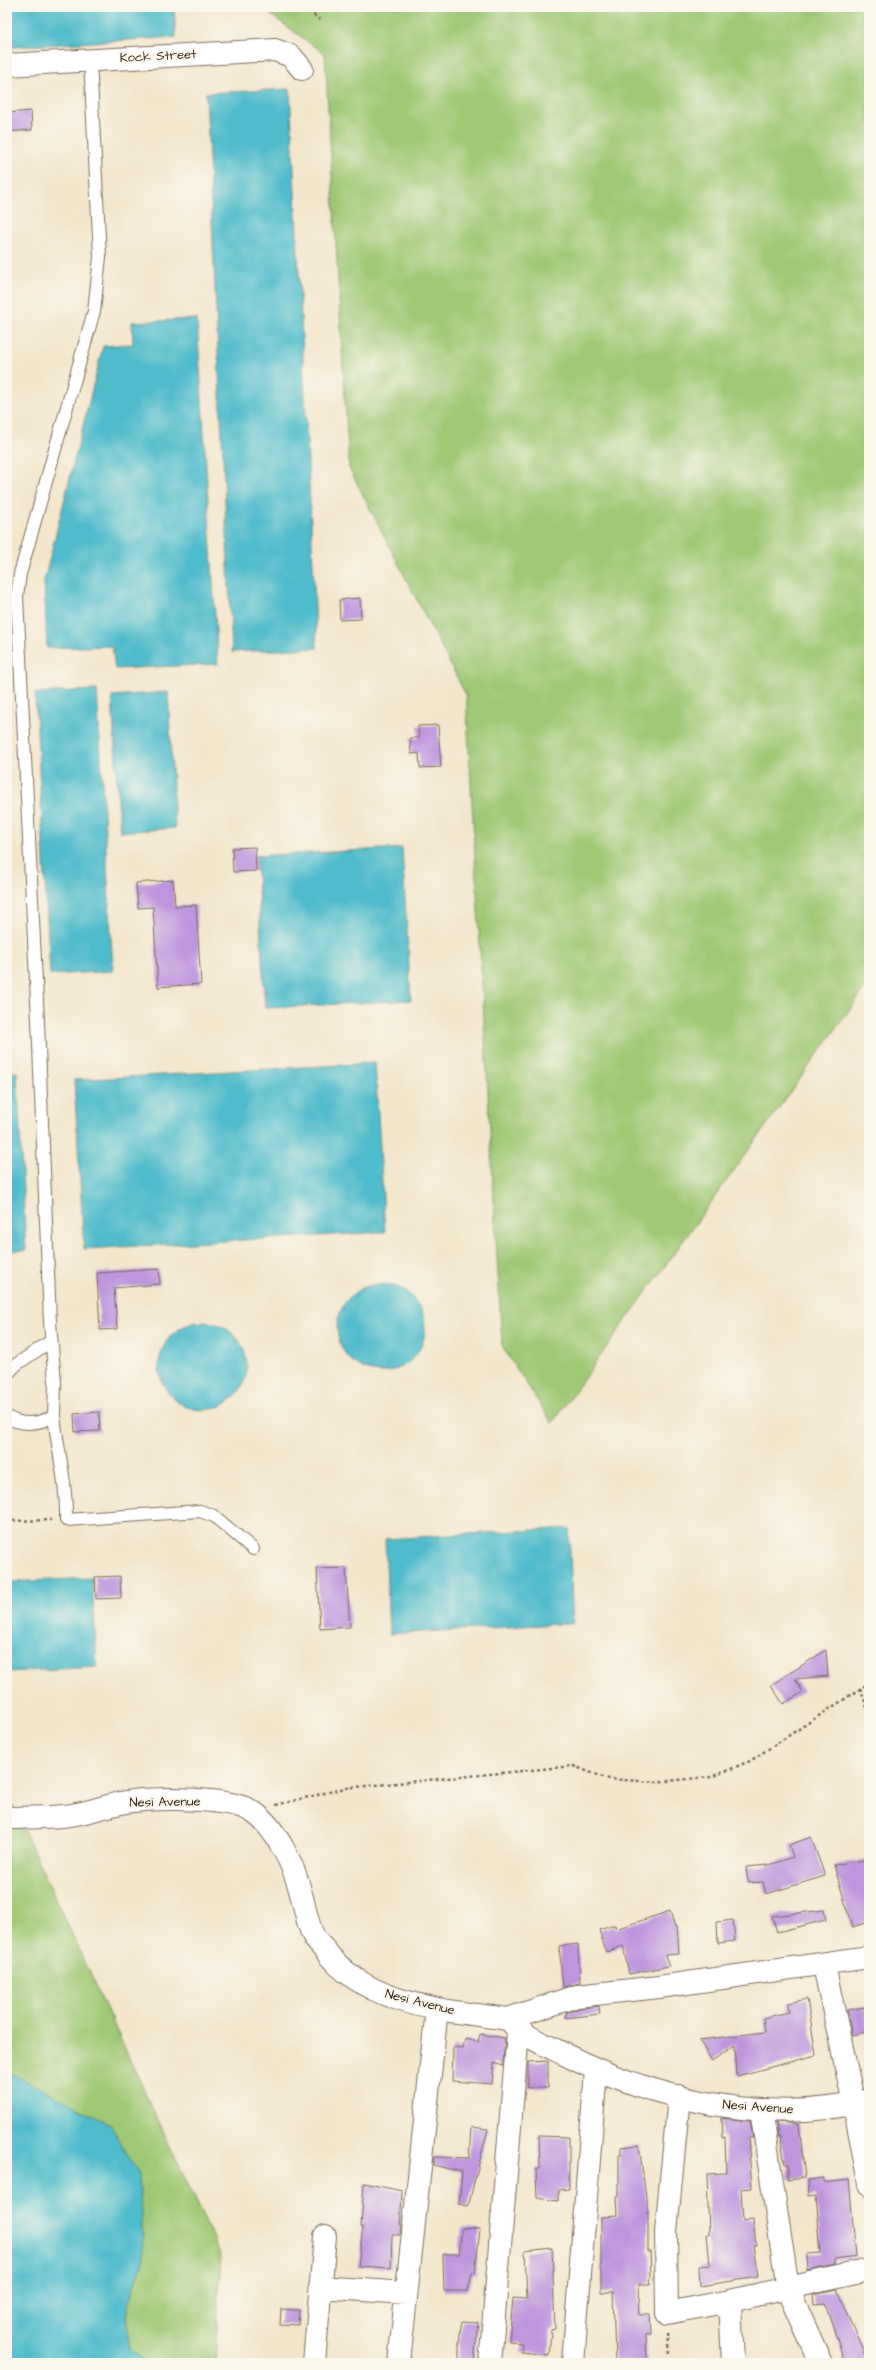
<svg xmlns="http://www.w3.org/2000/svg" width="876" height="2370" viewBox="0 0 876 2370" font-family="'Architects Daughter',sans-serif">
	<rect width="100%" height="100%" fill="#fbf7ec"/>
	<filter id="ink" filterUnits="userSpaceOnUse"><feTurbulence type="fractalNoise" baseFrequency=".025" numOctaves="2"/><feDisplacementMap in="SourceGraphic" scale="8" xChannelSelector="R" yChannelSelector="G"/><feConvolveMatrix kernelMatrix="1 2 1 2 8 2 1 2 1" color-interpolation-filters="sRGB"/></filter>
	<filter id="wash" filterUnits="userSpaceOnUse"><feTurbulence type="fractalNoise" baseFrequency=".012" numOctaves="4" result="noise"/><feDisplacementMap in="SourceGraphic" scale="16" xChannelSelector="R" yChannelSelector="G"/><feGaussianBlur stdDeviation="0.9" result="paint"/><feColorMatrix in="noise" values="0 0 0 0 0 0 0 0 0 0 0 0 0 0 0 0 0 1.4 0 .05"/><feComposite in="paint" operator="in"/></filter>
	<g filter="url(#wash)">
		<rect width="100%" height="100%" fill="#f3e6cc"/>
		<path fill="#9ec874" stroke="#6c7949" d="M260,7H869V983L552,1423L502,1346L466,695L349,468L325,54Z
			M7,1794L221,2256L215,2363H147L128,2348V2306L144,2258L110,2124L7,2071Z"/>
		<path fill="#50bccb" stroke="#467374" d="M9,7H174L176,37L12,47Z
			M290,89L317,648L232,652L206,93Z
			M197,319L218,664L115,669L112,646L47,648L44,581L103,346L133,344L132,322Z
			M97,690L113,971L50,975L35,693Z
			M168,692L175,828L120,832L112,696Z
			M402,848L411,1000L265,1008L256,856Z
			M375,1063L385,1232L84,1249L74,1080Z
			M17,1072L26,1250L7,1251V1073Z
			M337 1328a44 44 0 1 1 88 0a44 44 0 1 1-88 0Z
			M159 1366a44 44 0 1 1 88 0a44 44 0 1 1-88 0Z
			M569,1528L573,1623L389,1634L385,1539Z
			M92,1578L97,1667L7,1672V1582Z
			M7,2071L110,2124L139,2175L144,2258L128,2306V2348L147,2363H7Z"/>
		<g id="blocks">
			<path fill="#be96dd" d="M31,111L32,130L7,132V113Z
				M360,598L361,619L340,620L339,600Z
				M438,725L441,767L420,768L419,753L411,754L410,738H419L418,726Z
				M255,847L256,871L233,872L232,848Z
				M173,880L175,906L196,905L201,984L158,987L153,907L138,908L136,883Z
				M159,1269L160,1284L114,1288L117,1329L100,1330L97,1273Z
				M99,1412L100,1431L75,1432L74,1414Z
				M346,1568L350,1627L320,1629L317,1569Z
				M120,1576L121,1598L96,1599L95,1577Z
				M826,1650L828,1676L795,1679L803,1692L783,1704L771,1685Z
				M811,1837L825,1876L766,1894L763,1882L748,1883L746,1867L769,1865L793,1857L789,1845Z
				M869,1859V1922L852,1927L834,1865Z
				M824,1910L826,1920L777,1932L772,1916Z
				M670,1911L675,1927L677,1926L679,1954L665,1955L669,1966L629,1974L623,1946L606,1952L599,1930L615,1925L616,1929Z
				M733,1920L735,1941L718,1943L717,1922Z
				M578,1944L580,1983L563,1987L559,1946Z
				M807,1999L816,2055L737,2076L735,2045L712,2061L699,2040L765,2032L763,2018L789,2012L788,2003Z
				M599,2006L600,2014L566,2018V2013L580,2008Z
				M864,2007L868,2031L852,2035L847,2010Z
				M480,2034L505,2038L503,2066L494,2063L492,2084L452,2081L453,2047L463,2048L465,2039L478,2042Z
				M548,2061V2088H528V2062Z
				M721,2118L750,2121L753,2138H748L752,2188L741,2189L743,2220L753,2219L756,2245H753L758,2277L700,2286L699,2266L710,2265L707,2234H709L707,2174L726,2173L725,2136L722,2137Z
				M776,2122L799,2124L805,2178L788,2180V2164H785L780,2137H778Z
				M471,2127L488,2129L468,2206L459,2204L462,2172L433,2165L434,2157L469,2158Z
				M539,2136L569,2137V2189L558,2190V2201L537,2198L536,2169H540Z
				M639,2145L648,2211V2252H650L651,2275L650,2284H639L640,2315H650L651,2334L646,2335L647,2363H615L613,2292H601V2217L618,2216L617,2196H619V2154H621V2147Z
				M824,2178V2183L849,2180L856,2257L834,2260L835,2265L808,2271L807,2254L821,2253L816,2195L809,2196L808,2180Z
				M364,2183L402,2191L400,2235H392L391,2268L358,2266L363,2227H361Z
				M462,2228L480,2229L475,2274L472,2273L468,2291H444L443,2254H459Z
				M552,2248L555,2329L551,2330L549,2355L521,2352L522,2343L509,2342L513,2298L527,2299L525,2251Z
				M837,2290V2293L840,2295L869,2363H845L825,2304L814,2305L813,2295Z
				M281,2309L299,2310L298,2325L280,2324Z
				M462,2321L478,2322L474,2363H459V2341Z"/>
		</g>
	</g>
	<g filter="url(#ink)">
		<use href="#blocks" fill-opacity="0" stroke="#7b6c5b" stroke-width="1"/>
		<g fill="none" stroke-linecap="round" stroke-linejoin="round">
			<g stroke="#7b6c5b" stroke-width="14">
				<path id="service" d="M7,1374L17,1364L51,1341
					M54,1416C58,1452 67,1484 66,1520L200,1511L214,1516L253,1549
					M7,1417C22,1426 39,1424 54,1416L55,1383L50,1322L38,1021L17,596L20,574L94,311L100,257L90,60"/>
			</g>
			<g stroke="#7b6c5b" stroke-width="24">
				<path id="minor" d="M7,65L275,50L291,56L302,69
					M7,1817L13,1818C32,1817 52,1818 71,1815C92,1812 112,1803 133,1801C160,1798 231,1797 253,1812C276,1827 295,1868 301,1894C305,1907 307,1923 313,1935C315,1940 320,1945 324,1949C366,2006 443,2010 508,2019C523,2036 543,2044 564,2054C653,2099 770,2127 869,2100
					M824,1965C839,2038 857,2111 869,2184
					M508,2019L577,1996L659,1987L869,1957
					M679,2096L666,2232L667,2313L730,2301
					M761,2110L788,2289L821,2363
					M320,2287L406,2293
					M314,2363L325,2236
					M399,2363L437,2009
					M490,2363L518,2032
					M573,2363L596,2070
					M733,2363L730,2301L869,2270"/>
			</g>
			<path stroke="#7b6c5b" stroke-width="2.5" stroke-dasharray="3 3" stroke-linecap="butt" d="M304,7L320,20
				M7,1521L51,1520
				M860,1688L869,1713
				M276,1805L345,1788L573,1766L609,1779L655,1782L711,1777L750,1761L869,1683
				M668,2333L670,2355"/>
			<use href="#service" stroke="#fff" stroke-width="12"/>
			<use href="#minor" stroke="#fff" stroke-width="22"/>
		</g>
	</g>
	<g text-anchor="middle" dominant-baseline="central" stroke-width="4" stroke-linejoin="round" paint-order="stroke">
		<g font-size="13" fill="#3b2a1e" stroke="#fbf7ec">
			<text transform="translate(158 56) rotate(-3)">Kock Street</text>
			<text transform="translate(165 1802) rotate(-1)">Nesi Avenue</text>
			<text transform="translate(420 2002) rotate(14)">Nesi Avenue</text>
			<text transform="translate(758 2107) rotate(4)">Nesi Avenue</text>
		</g>
	</g>
	<rect width="876" height="2370" fill="none" stroke="#fbf7ec" stroke-width="24"/>
</svg>
